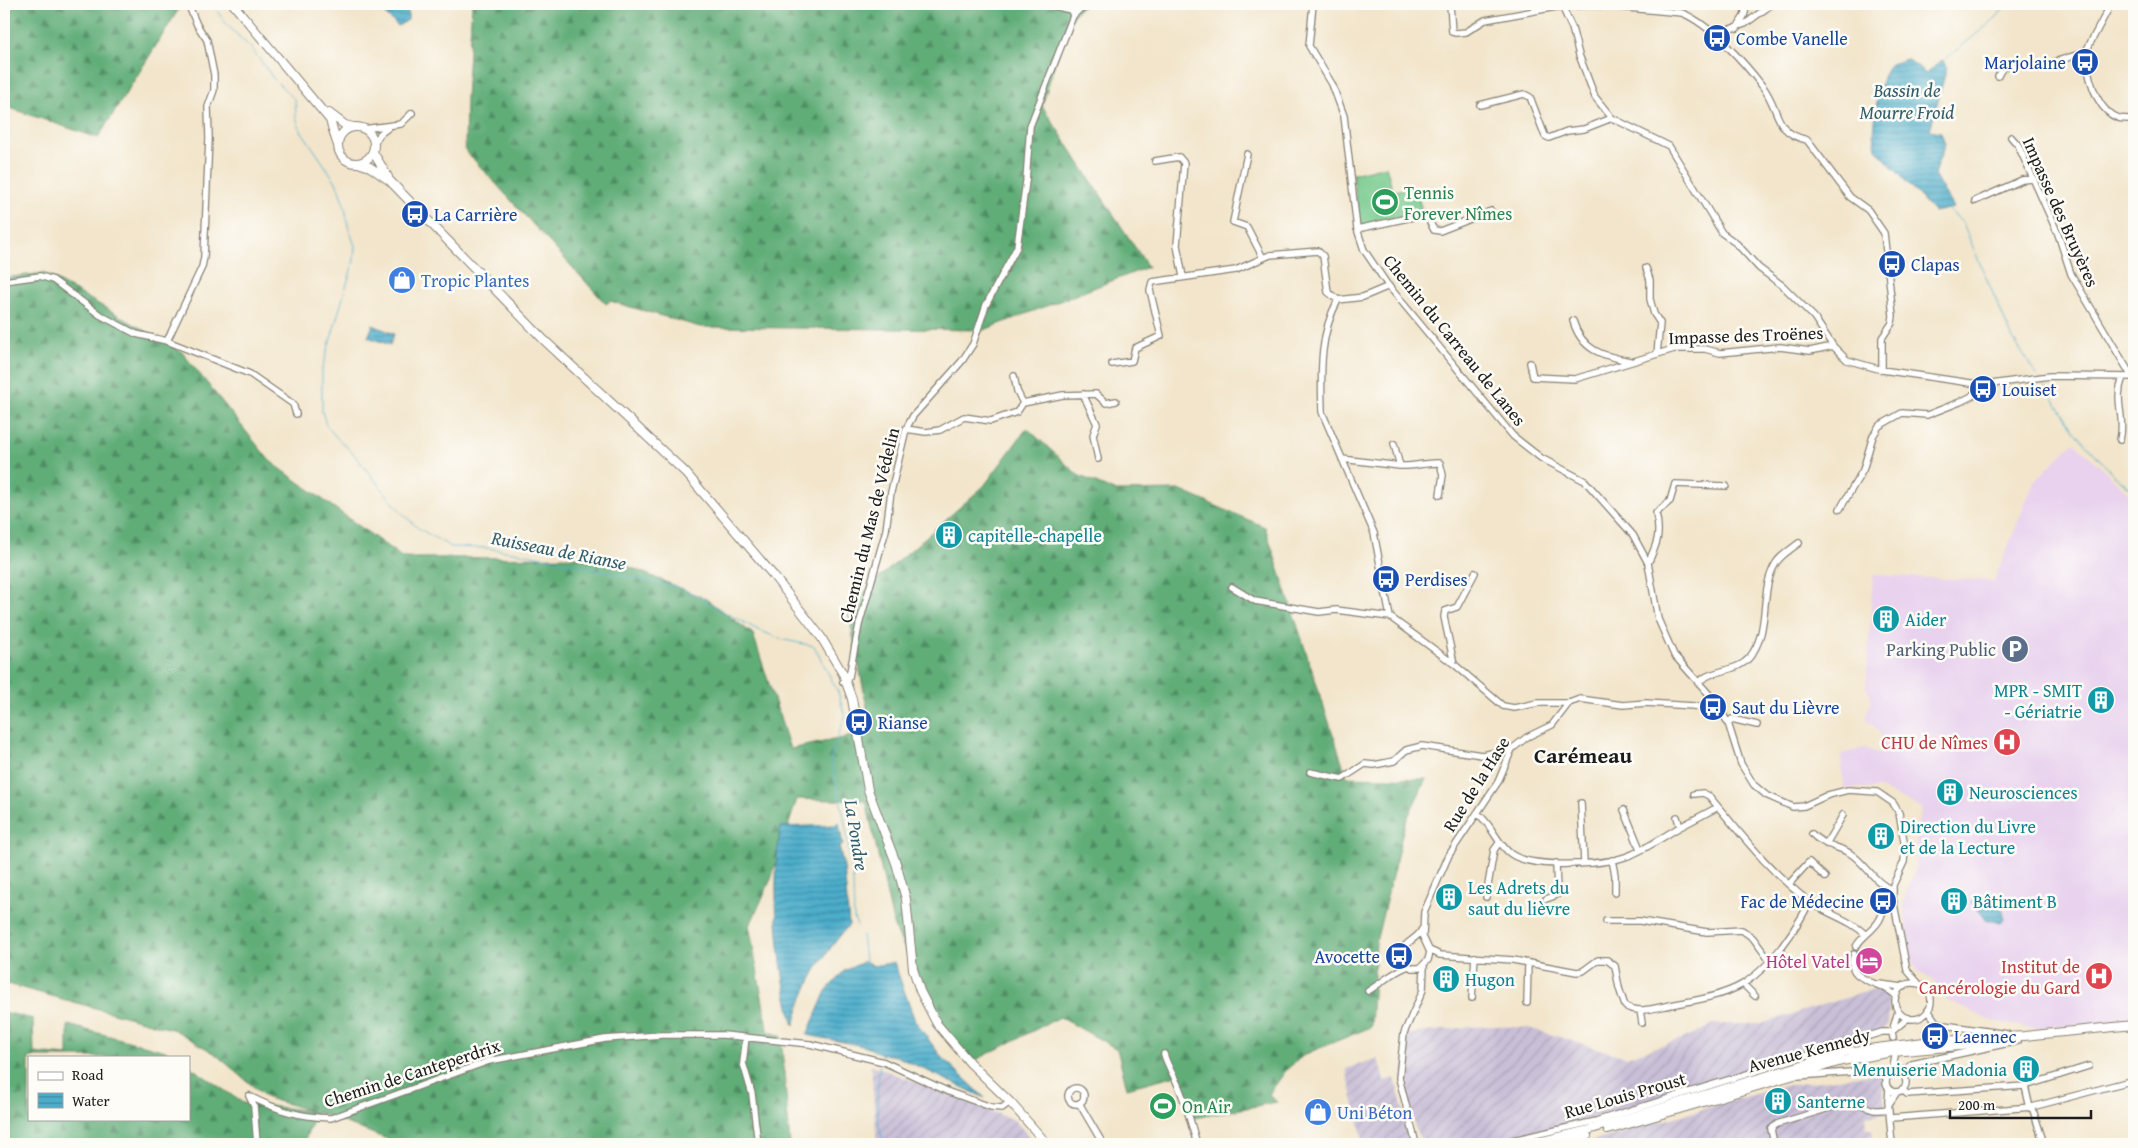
<svg xmlns="http://www.w3.org/2000/svg" width="2138" height="1148" viewBox="0 0 2138 1148" font-family="'Gentium Book Plus',serif">
	<defs>
		<pattern id="industrial-furrows" width="10" height="10" patternUnits="userSpaceOnUse" patternTransform="scale(1.25)"><rect width="10" height="10" fill="#c9bfd7"/><path d="M-1 1l2-2M0 10L10 0M9 11l2-2" fill="none" stroke="#aca4b8"/></pattern>
		<pattern id="forest-firs" width="22" height="20" patternUnits="userSpaceOnUse" patternTransform="scale(1.25)"><rect width="22" height="20" fill="#60ad78"/><path d="M5 1l3.5 6h-7zM16 11l3.5 6h-7z" fill="#4e8c62"/></pattern>
		<pattern id="water-rules" width="6" height="5" patternUnits="userSpaceOnUse" patternTransform="scale(1.25)"><rect width="6" height="5" fill="#4cadcb"/><path d="M0 2.5h6" fill="none" stroke="#3e8ca4"/></pattern>
	</defs>
	<rect width="100%" height="100%" fill="#fdfcf7"/>
	<filter id="ink" filterUnits="userSpaceOnUse"><feTurbulence type="fractalNoise" baseFrequency=".02" numOctaves="2"/><feDisplacementMap in="SourceGraphic" scale="10" xChannelSelector="R" yChannelSelector="G"/><feConvolveMatrix kernelMatrix="1 2 1 2 8 2 1 2 1" color-interpolation-filters="sRGB"/></filter>
	<filter id="wash" filterUnits="userSpaceOnUse"><feTurbulence type="fractalNoise" baseFrequency=".0096" numOctaves="4" result="noise"/><feDisplacementMap in="SourceGraphic" scale="20" xChannelSelector="R" yChannelSelector="G"/><feGaussianBlur stdDeviation="1.12" result="paint"/><feColorMatrix in="noise" values="0 0 0 0 0 0 0 0 0 0 0 0 0 0 0 0 0 1.4 0 .05"/><feComposite in="paint" operator="in"/></filter>
	<g filter="url(#wash)">
		<rect width="100%" height="100%" fill="#f2e5cb"/>
		<path fill="#e8d2ee" d="M2074,442L2134,498V1021L2028,1028L1989,1020L1944,999L1936,982L1919,972L1912,962L1903,902L1915,871L1917,825L1922,809L1880,788H1844L1841,754L1865,748L1880,755L1881,735L1878,730L1867,721L1866,717L1871,696L1866,687L1873,575L1994,581L2034,482Z"/>
		<path fill="url(#industrial-furrows)" d="M1878,988L1887,995L1889,1009L1888,1024L1882,1030L1577,1123L1482,1144H1423L1416,1130L1402,1077L1408,1034L1470,1027L1496,1026L1529,1028L1626,1057L1690,1036L1714,1024H1761Z
			M1378,1058L1384,1081L1395,1078L1411,1143L1364,1144L1346,1069Z
			M871,1065L1014,1120L1036,1144H877Z
			M1881,1073L1886,1113L1866,1116L1867,1129L1872,1130L1873,1137L1840,1141L1836,1144H1583L1783,1086Z"/>
		<path fill="#75c98c" stroke="#487254" d="M1386,166L1393,191L1411,188L1413,197L1418,196L1422,211L1359,226L1353,174Z"/>
		<path fill="url(#forest-firs)" stroke="#3e644a" d="M4,4H182L98,138L4,106Z
			M472,4H1091L1080,7L1067,24L1042,106L1148,267L984,330L700,327L610,301L606,304L465,150L466,98Z
			M44,273L181,351L270,461L403,558L606,557L706,599L753,634L790,749L872,732L847,606L984,486L1027,428L1078,475L1114,491L1179,490L1265,527L1347,777L1426,779L1405,823L1376,942L1371,1027L1305,1054L1287,1069L1269,1094L1277,1102L1194,1118L1176,1075L1127,1088L1117,1049L1060,1017L970,1063L944,1027L894,927L866,801L797,799L771,879L751,923L749,924L768,1031L781,1036L790,1144H400L317,1112L303,1144H4V1012L33,1019L34,1053L68,1056V1025L166,1051L175,1057H29V1119H189V1066L243,1103L312,1111L267,1098L214,1053L175,1030L4,983V278Z"/>
		<path fill="url(#water-rules)" stroke="#346474" d="M374,4H416L408,10V20L398,26Z
			M1907,59L1926,74L1942,60L1947,67L1930,130L1941,132L1945,144L1934,174L1953,208L1934,212L1876,149L1874,134L1877,97L1886,68L1891,64Z
			M373,325L394,334L390,345L368,337Z
			M839,823L843,845L839,847L844,867L849,925C821,958 805,984 794,1026C778,972 770,883 781,827L834,825Z
			M1974,899H1981L2003,910L2004,920L2001,923L1986,919L1972,903Z
			M865,961L874,966L894,962L915,1021L940,1055L985,1098L896,1056L882,1054L864,1046L807,1035L826,991L844,971Z"/>
		<g fill="none" stroke-linecap="round" stroke-linejoin="round">
			<path stroke="#4cadcb" stroke-width="1" d="M212,4L227,25L252,49L273,78L295,100L296,117L300,129L336,182L345,207L348,226L355,246L354,260L322,369V411L326,425L337,438L352,452L401,512L418,528L451,547L486,548L533,555L596,570L681,588L754,628L780,639L814,646L838,692L845,717L834,747L831,760L844,817L853,878L854,918L857,926
				M1943,61L1996,18L2007,4
				M1948,209L1962,222L2012,337L2037,376
				M2040,379L2076,433L2112,473L2134,491
				M862,935L865,961
				M881,1060L882,1054
				M880,1064C877,1089 874,1121 885,1144"/>
		</g>
	</g>
	<g filter="url(#ink)">
		<g fill="none" stroke-linecap="round" stroke-linejoin="round">
			<g stroke="#878074" stroke-width="8">
				<path id="minor" d="M1045,4L1071,10L1073,16
					M1313,4L1309,46L1332,84L1344,116L1357,229L1364,250L1387,284L1513,436L1541,458L1585,481L1633,535L1648,563L1658,619L1674,655L1716,702L1728,723L1741,764L1754,785L1766,795L1793,807L1804,806L1828,795L1848,790L1877,792L1893,803L1899,813L1905,847L1904,862L1893,885V899L1907,970L1919,984
					M1450,4L1452,32L1456,33L1466,32L1485,20L1562,6L1597,5L1682,13C1710,24 1745,63 1763,87C1781,111 1773,132 1807,140L1850,197L1868,210L1884,233L1893,316L1892,323L1882,338V370
					M1561,4L1572,28L1579,55L1595,97L1612,118L1669,146L1722,233L1737,244L1759,268L1783,286L1814,317L1833,346L1847,360L1882,370L1984,385L2050,376L2134,377
					M1737,28L1744,16L1747,4
					M1715,34L1745,24L1772,4
					M2085,53C2088,75 2095,110 2118,118C2123,119 2129,119 2134,119
					M1998,76C2004,58 2026,66 2039,65C2054,64 2070,56 2085,53L2111,4
					M1480,105L1524,94L1530,97L1545,136L1549,138L1567,131L1584,129L1612,118
					M363,129L401,124L412,113
					M2011,137L2018,145L2058,234L2071,274L2132,377
					M374,144L380,134L389,127
					M1247,154L1233,222L1247,227L1263,258
					M1155,161L1179,157L1184,163L1177,245L1183,277
					M1975,201L2022,180L2033,179
					M1357,229L1422,215H1426L1434,230L1440,231L1491,211
					M1646,268L1650,280V299L1654,314L1660,323L1657,354
					M4,281L40,276L53,280L100,315L136,334L167,341L250,374L293,404L296,414
					M1389,286L1363,297L1338,300C1319,335 1321,373 1322,412L1374,533L1390,617L1454,664L1503,706L1514,708L1538,703H1569L1580,699L1623,705L1646,703L1694,706L1723,713
					M1573,321C1582,351 1603,356 1630,361
					M167,341L202,267L204,257L209,138L208,107L214,90V75L207,40L197,25L188,4
					M1530,363L1533,377L1575,379L1674,349H1705L1720,353L1780,347L1810,351L1833,346
					M1112,364L1132,361L1135,348L1161,336L1150,290L1152,282L1236,270L1270,255L1318,251L1323,256L1328,292L1338,300
					M1014,376L1017,391L1023,403
					M1083,394L1097,424L1093,435L1098,459
					M906,429L926,432L940,430L964,417L991,421L1017,412L1023,403L1063,395L1096,394L1106,403L1116,401
					M2120,440C2126,416 2113,402 2123,377
					M1342,459L1400,466L1394,444
					M1400,466C1414,467 1426,462 1440,463L1443,475L1440,495
					M1840,509L1863,470L1873,436L1879,426L1902,413L1927,415L1960,402L1972,396L1981,385
					M1648,563C1657,544 1661,535 1656,513L1670,501L1675,484L1726,486
					M1232,587L1255,601L1319,612L1336,610L1390,617
					M1454,664L1444,617L1445,611L1457,607L1475,573
					M843,682L849,677L859,625L886,530L891,492L906,429L913,416L962,361L973,344L986,305L1017,247L1026,181L1030,126L1073,16L1080,9L1102,4
					M1698,683C1710,669 1736,673 1749,658C1772,630 1758,592 1776,563C1781,555 1791,549 1799,543
					M1728,723L1732,719L1757,725
					M1310,772L1342,779L1365,764L1374,765L1394,761L1406,750L1422,746L1482,755L1512,749
					M1694,794L1703,793L1709,796C1742,835 1766,868 1807,900C1826,914 1850,919 1866,935
					M1581,803L1584,863
					M1624,810L1640,849
					M1477,813C1492,824 1496,843 1511,854C1533,869 1601,865 1625,857C1644,851 1662,837 1680,827L1677,817
					M1680,827L1718,807
					M1812,834C1823,846 1839,846 1851,854C1866,864 1875,884 1893,890
					M1826,844L1843,815
					M1612,860L1615,875V893
					M1789,884L1809,862L1825,877
					M1486,897L1494,850L1499,843
					M1546,899L1557,895L1556,863
					M1606,921H1640L1707,932L1742,930L1753,938L1769,960
					M1422,929C1418,939 1407,940 1402,950L1403,961L1412,968H1420L1428,960L1430,952L1423,937L1424,912L1449,855L1498,782L1512,749L1527,737L1552,725L1569,703
					M1856,947C1861,936 1874,931 1880,919C1885,910 1884,897 1893,890
					M1429,950L1440,955L1513,960L1577,972L1583,971L1598,960H1607L1615,966L1619,988L1625,1006C1639,1014 1655,1008 1670,1005C1692,1001 1723,996 1743,984C1772,966 1794,932 1810,902
					M1854,954C1843,983 1884,981 1896,996
					M1895 1001a18 18 0 1 1 36 0a18 18 0 1 1-36 0Z
					M1743,984L1755,996
					M1879,984L1903,987
					M1368,991C1381,983 1394,971 1409,966
					M1472,998L1475,957
					M1527,1003L1528,964
					M1640,1010L1642,1023
					M1928,1010L1936,1022L1944,1025L2007,1034
					M1894,1030L1908,1018
					M746,1037L743,1063L752,1094L758,1144
					M1893,1038L1892,1032L1898,1011
					M1164,1054C1167,1065 1172,1072 1177,1083C1186,1102 1191,1124 1197,1144
					M1886 1082a10 10 0 1 1 20 0a10 10 0 1 1-20 0Z
					M1892,1072L1895,1057
					M1901,1073L1912,1064L2018,1041
					M1798,1076L1878,1070L1886,1078
					M2025,1086L2030,1108
					M1068 1096a8 8 0 1 1 16 0a8 8 0 1 1-16 0Z
					M1889,1089L1888,1101L1892,1144
					M1902,1089L1907,1094L2025,1086L2089,1066
					M249,1096C276,1110 300,1117 331,1118L489,1061L605,1039L661,1035H723L810,1044L884,1062L949,1092L991,1107L1002,1108L1010,1102
					M249,1096L254,1106L257,1144
					M1079,1103L1103,1144
					M1889,1104L1897,1092
					M2032,1107L2044,1144
					M1891,1118L2032,1107L2134,1080
					M1416,1144L1399,1078L1404,1033L1423,990L1424,966
					M1495,1144L1596,1121L1882,1032H1892
					M1774,1144L1771,1129L1777,1124L1852,1101C1870,1105 1865,1113 1889,1109"/>
			</g>
			<g stroke="#878074" stroke-width="10">
				<path id="major" d="M233,4L330,120L337,143
					M329,113L345,125L353,127
					M338 145a18 18 0 1 1 36 0a18 18 0 1 1-36 0Z
					M373,152L388,177
					M358,163L370,167L390,181L544,340L686,473L773,575L821,637L843,674L852,699L868,790L896,863L906,899L913,969L920,991L937,1024L970,1063L1010,1102L1047,1144
					M1608,1130L1842,1061L1893,1052L2003,1042
					M1530,1144L1585,1131L1845,1052L1924,1042L2024,1036L2134,1025
					M1558,1144L1587,1136"/>
			</g>
			<use href="#minor" stroke="#fff" stroke-width="5.5"/>
			<use href="#major" stroke="#fff" stroke-width="8"/>
		</g>
	</g>
	<defs>
		<g id="bus-disc" transform="scale(1.4375)"><circle r="9.5" fill="#1a4fb4" stroke="#fdfcf7"/><path d="M-5-6H5V4H4V6H2V4H-2V6H-4V4H-5ZM-3.5-4V0h7V-4ZM-3.5 1.2v1.5H-2V1.2ZM2 1.2v1.5H3.5V1.2Z" fill="#fff"/></g>
		<g id="stadium-disc" transform="scale(1.4375)"><circle r="9.5" fill="#2e9e5b" stroke="#fdfcf7"/><path d="M0-5a6.5 5 0 1 0 0 10a6.5 5 0 1 0 0-10ZM-3.5-1.8h7v3.6h-7Z" fill="#fff"/></g>
		<g id="shop-disc" transform="scale(1.4375)"><circle r="9.5" fill="#3f7fe0" stroke="#fdfcf7"/><path d="M-5-2.5h2.3a2.7 3.5 0 0 1 5.4 0H5L5.5 6h-11ZM-1.5-2.5h3a1.5 2.3 0 0 0-3 0Z" fill="#fff"/></g>
		<g id="building-disc" transform="scale(1.4375)"><circle r="9.5" fill="#0f9aa8" stroke="#fdfcf7"/><path d="M-4-6H4V6H1V3H-1V6H-4ZM-2.5-4.3h1.7v1.8h-1.7ZM.8-4.3h1.7v1.8H.8ZM-2.5-1h1.7V.8h-1.7ZM.8-1h1.7V.8H.8Z" fill="#fff"/></g>
		<g id="parking-disc" transform="scale(1.4375)"><circle r="9.5" fill="#5c6f8a" stroke="#fdfcf7"/><path d="M-3.5-5.5H1a3.5 3.5 0 0 1 0 7H-1V5.5H-3.5ZM-1-3.4V-.6H.8a1.4 1.4 0 0 0 0-2.8Z" fill="#fff"/></g>
		<g id="hospital-disc" transform="scale(1.4375)"><circle r="9.5" fill="#e0444e" stroke="#fdfcf7"/><path d="M-5-5h3v3.5h4V-5h3V5h-3V1.5h-4V5h-3Z" fill="#fff"/></g>
		<g id="hotel-disc" transform="scale(1.4375)"><circle r="9.5" fill="#d1479c" stroke="#fdfcf7"/><path d="M-6-4.5h1.5V1H6V5H4.5V3h-9V5H-6ZM-4 0a1.8 1.8 0 1 1 3.6 0ZM.5 0V-2.5h3Q6-2.5 6 0Z" fill="#fff"/></g>
	</defs>
	<g fill-rule="evenodd">
		<use href="#bus-disc" x="1717" y="38"/>
		<use href="#bus-disc" x="2085" y="62"/>
		<use href="#stadium-disc" x="1385" y="202"/>
		<use href="#bus-disc" x="415" y="214"/>
		<use href="#bus-disc" x="1892" y="264"/>
		<use href="#shop-disc" x="402" y="280"/>
		<use href="#bus-disc" x="1983" y="389"/>
		<use href="#building-disc" x="949" y="535"/>
		<use href="#bus-disc" x="1386" y="579"/>
		<use href="#building-disc" x="1886" y="619"/>
		<use href="#parking-disc" x="2015" y="649"/>
		<use href="#building-disc" x="2101" y="700"/>
		<use href="#bus-disc" x="1713" y="707"/>
		<use href="#bus-disc" x="859" y="722"/>
		<use href="#hospital-disc" x="2007" y="742"/>
		<use href="#building-disc" x="1950" y="792"/>
		<use href="#building-disc" x="1881" y="836"/>
		<use href="#building-disc" x="1449" y="897"/>
		<use href="#bus-disc" x="1883" y="901"/>
		<use href="#building-disc" x="1954" y="901"/>
		<use href="#bus-disc" x="1399" y="956"/>
		<use href="#hotel-disc" x="1869" y="961"/>
		<use href="#hospital-disc" x="2099" y="976"/>
		<use href="#building-disc" x="1446" y="979"/>
		<use href="#bus-disc" x="1935" y="1036"/>
		<use href="#building-disc" x="2026" y="1069"/>
		<use href="#building-disc" x="1778" y="1101"/>
		<use href="#stadium-disc" x="1163" y="1106"/>
		<use href="#shop-disc" x="1318" y="1112"/>
	</g>
	<g text-anchor="middle" dominant-baseline="central" stroke-width="5" stroke-linejoin="round" paint-order="stroke">
		<g font-size="18" fill="#164399" stroke="#fdfcf7" text-anchor="start">
			<text x="1736" y="38">Combe Vanelle</text>
			<text x="2066" y="62" text-anchor="end">Marjolaine</text>
			<text x="434" y="214">La Carrière</text>
			<text x="1911" y="264">Clapas</text>
			<text x="2002" y="389">Louiset</text>
			<text x="1405" y="579">Perdises</text>
			<text x="1732" y="707">Saut du Lièvre</text>
			<text x="878" y="722">Rianse</text>
			<text x="1864" y="901" text-anchor="end">Fac de Médecine</text>
			<text x="1380" y="956" text-anchor="end">Avocette</text>
			<text x="1954" y="1036">Laennec</text>
		</g>
		<g font-size="18" fill="#27864d" stroke="#fdfcf7" text-anchor="start">
			<text x="1404" y="192">Tennis<tspan x="1404" dy="21">Forever Nîmes</tspan></text>
			<text x="1182" y="1106">On Air</text>
		</g>
		<g font-size="18" fill="#1c1c1c" stroke="#fdfcf7">
			<text transform="translate(2061 212) rotate(66)">Impasse des Bruyères</text>
			<text transform="translate(1746 335) rotate(-2)">Impasse des Troënes</text>
			<text transform="translate(1455 340) rotate(51)">Chemin du Carreau de Lanes</text>
			<text transform="translate(869 525) rotate(-76)">Chemin du Mas de Védelin</text>
			<text transform="translate(1476 784) rotate(-58)">Rue de la Hase</text>
			<text transform="translate(1809 1050) rotate(-15)">Avenue Kennedy</text>
			<text transform="translate(412 1073) rotate(-18)">Chemin de Canteperdrix</text>
			<text transform="translate(1625 1095) rotate(-16)">Rue Louis Proust</text>
		</g>
		<g font-size="18" fill="#366cbe" stroke="#fdfcf7" text-anchor="start">
			<text x="421" y="280">Tropic Plantes</text>
			<text x="1337" y="1112">Uni Béton</text>
		</g>
		<g font-size="18" fill="#0d838f" stroke="#fdfcf7" text-anchor="start">
			<text x="968" y="535">capitelle-chapelle</text>
			<text x="1905" y="619">Aider</text>
			<text x="2082" y="690" text-anchor="end">MPR - SMIT<tspan x="2082" dy="21">- Gériatrie</tspan></text>
			<text x="1969" y="792">Neurosciences</text>
			<text x="1900" y="826">Direction du Livre<tspan x="1900" dy="21">et de la Lecture</tspan></text>
			<text x="1468" y="887">Les Adrets du<tspan x="1468" dy="21">saut du lièvre</tspan></text>
			<text x="1973" y="901">Bâtiment B</text>
			<text x="1465" y="979">Hugon</text>
			<text x="2007" y="1069" text-anchor="end">Menuiserie Madonia</text>
			<text x="1797" y="1101">Santerne</text>
		</g>
		<g font-size="18" fill="#4e5e75" stroke="#fdfcf7" text-anchor="end">
			<text x="1996" y="649">Parking Public</text>
		</g>
		<g font-size="18" fill="#be3a42" stroke="#fdfcf7" text-anchor="end">
			<text x="1988" y="742">CHU de Nîmes</text>
			<text x="2080" y="966">Institut de<tspan x="2080" dy="21">Cancérologie du Gard</tspan></text>
		</g>
		<g font-size="18" fill="#b23c85" stroke="#fdfcf7" text-anchor="end">
			<text x="1850" y="961">Hôtel Vatel</text>
		</g>
		<g font-size="19" font-style="italic" fill="#325d6b" stroke="#fdfcf7">
			<text x="1907" y="90">Bassin de<tspan x="1907" dy="22">Mourre Froid</tspan></text>
			<text transform="translate(559 550) rotate(11)">Ruisseau de Rianse</text>
			<text transform="translate(857 835) rotate(81)">La Pondre</text>
		</g>
		<g font-size="22" font-weight="bold" fill="#1c1c1c" stroke="#fdfcf7">
			<text x="1583" y="755">Carémeau</text>
		</g>
	</g>
	<rect width="2138" height="1148" fill="none" stroke="#fdfcf7" stroke-width="20"/>
	<rect x="28" y="1056" width="162" height="65" fill="#fdfcf7" stroke="#a3a29f"/>
	<rect x="38" y="1072" width="25" height="8" fill="#ffffff" stroke="#a3a29f"/>
	<text x="72" y="1080" font-size="15" fill="#1c1c1c">Road</text>
	<rect x="38" y="1093" width="25" height="15" fill="url(#water-rules)" stroke="#a3a29f"/>
	<text x="72" y="1106" font-size="15" fill="#1c1c1c">Water</text>
	<path d="M1950 1110v8h141v-8" fill="none" stroke="#1c1c1c" stroke-width="2.5"/>
	<text x="1958" y="1110" font-size="15" fill="#1c1c1c" stroke="#fdfcf7" stroke-width="4" paint-order="stroke">200 m</text>
</svg>
